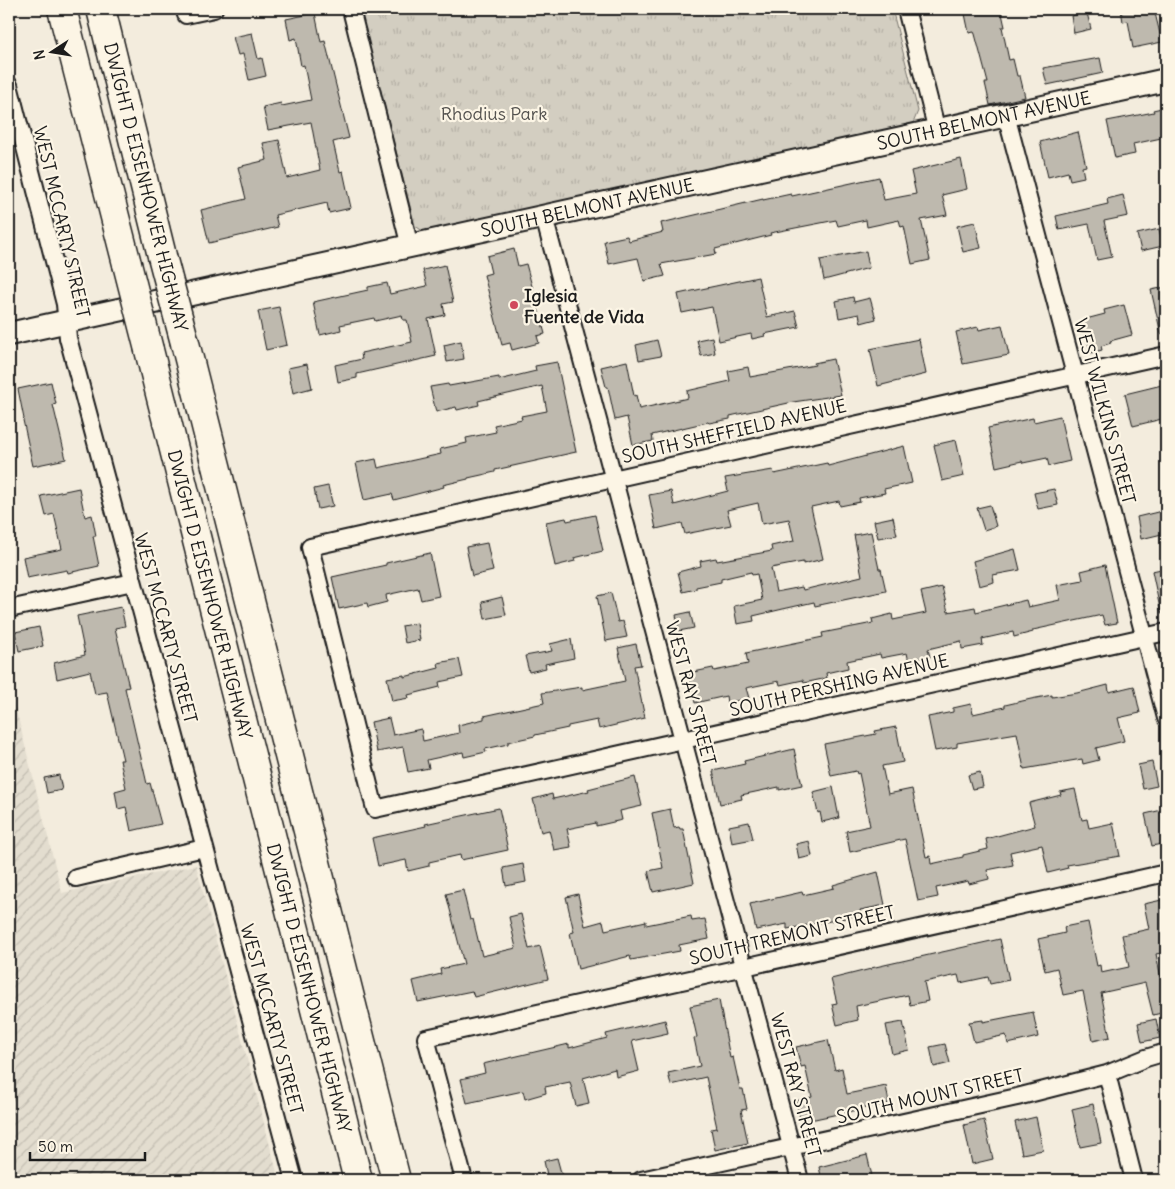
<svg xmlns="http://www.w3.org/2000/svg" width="1175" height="1189" viewBox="0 0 1175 1189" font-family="Delius,sans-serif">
	<defs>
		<pattern id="industrial-furrows" width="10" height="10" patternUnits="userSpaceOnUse" patternTransform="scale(1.25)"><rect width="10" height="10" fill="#e3ddcf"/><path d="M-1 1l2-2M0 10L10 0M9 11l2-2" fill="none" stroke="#c2bdb1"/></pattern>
		<pattern id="park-tufts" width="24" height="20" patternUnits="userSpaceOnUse" patternTransform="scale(1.25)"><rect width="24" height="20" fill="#d3cec1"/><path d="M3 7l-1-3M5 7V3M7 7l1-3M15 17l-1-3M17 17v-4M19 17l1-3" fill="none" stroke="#b5b0a5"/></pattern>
	</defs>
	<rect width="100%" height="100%" fill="#f3ecdd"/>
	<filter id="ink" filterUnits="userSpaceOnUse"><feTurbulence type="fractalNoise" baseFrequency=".02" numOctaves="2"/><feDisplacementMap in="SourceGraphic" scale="10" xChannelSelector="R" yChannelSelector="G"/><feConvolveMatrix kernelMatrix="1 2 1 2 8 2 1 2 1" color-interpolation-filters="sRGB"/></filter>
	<g filter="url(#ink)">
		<path fill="url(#industrial-furrows)" d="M9,682L62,893L196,865L279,1180H9Z"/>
		<path fill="url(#park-tufts)" stroke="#78756e" d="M360,9H892L918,111L911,128L428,234L415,226Z"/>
		<path fill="#beb9ae" stroke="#1c1c1c" d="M964,9H1001L1005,27H1002L1009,60L1013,59L1017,76H1020L1025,97L990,105L985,83H988L975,34L974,32L969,33Z
			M1121,9H1154L1162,42L1133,48L1128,21L1123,22Z
			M315,13L321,42L325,41L349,138L333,142L340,172L343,171L351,208L329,213L327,203L275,215L278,227L209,243L201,210L246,199L238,167L267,160L263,143L279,140L287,178L320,170L311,122L268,130L263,107L281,103L282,106L311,100L304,65L301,66L296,38L290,40L286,19Z
			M1087,13L1091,29L1074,33L1071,16Z
			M252,33L258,59L262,58L266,76L249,80L243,54L238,55L233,37Z
			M1100,58L1103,73L1047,85L1043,68Z
			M1166,107V137L1133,144L1135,154L1115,158L1107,121L1154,112L1153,110Z
			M1078,132L1086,166L1082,167L1084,177L1070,180L1068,172L1048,177L1040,142Z
			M961,159L967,189L942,195L947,215L921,220L930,260L912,264L904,226L901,227L899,220L867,227L866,220L838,226L836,220L770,233L771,235L715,249L716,254L661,264L665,276L644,281L638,258L609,264L604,241L627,236L629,241L663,232L661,223L763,199V200L791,194L792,196L879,177L884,200L916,194L911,171Z
			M1123,195L1128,216L1104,221L1112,257L1097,260L1089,224L1059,230L1056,216L1108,204L1107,199Z
			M975,222L981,248L963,252L957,226Z
			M1159,229L1163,246L1141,251L1137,234Z
			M514,249L518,266L526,264L545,334L537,336L539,343L512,350L510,343L502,345L484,275L491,273L487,256Z
			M866,251L869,268L824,280L820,260Z
			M445,265L453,302L443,304L445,315L428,319L436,356L357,374V378L338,382L335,365L362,359L361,353L412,342L407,320H403L402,315L375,321L374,318L340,325L341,330L320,335L313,302L368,290V287L387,283L390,294L427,286L423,270Z
			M758,277L767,317L795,311L799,327L764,334L765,336L752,339L751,334L719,341L712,307L682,313L678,294Z
			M1166,287V334H1161L1151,290Z
			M853,297L854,302L870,298L876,319L861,323L859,314L839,318L836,301Z
			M1124,305L1132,335L1110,341L1111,343L1101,346L1102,350L1091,353L1082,320L1105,314L1104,310Z
			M279,307L287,345L266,350L258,311Z
			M1002,325L1009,355L963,364L956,332L978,327L979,330Z
			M712,337L715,353L701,356L697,340Z
			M919,339L926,374L878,386L870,349Z
			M657,340L661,356L639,360L636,345Z
			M461,341L464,359L447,362L444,345Z
			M833,359L841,395L793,402L730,416V419L709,423L708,422L652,435L653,441L633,445L627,417L615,420L608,387H606L601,367L627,361L634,396L636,395L639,409L688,398L687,391L730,381L728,371L748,367L750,377L815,365L814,363Z
			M557,362L576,452L495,470V472L468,478V479L443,485L444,487L413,495L394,500L392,494L364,500L356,463L376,459L378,468L441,454L440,449L467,443L466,438L496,432L494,425L522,419L521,416L547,411L542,386L478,401L479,405L457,410L456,407L436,412L430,387L448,384L449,386L499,377V380L536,371L535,366Z
			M307,364L312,388L293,393L288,368Z
			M51,382L56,404L53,405L66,459L33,466L23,420L24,419L18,389Z
			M1166,384V418L1133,426L1125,394Z
			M1060,416L1070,461L1049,466L1047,458L1023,463L1022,461L996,467L988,428L1033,418L1034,422Z
			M956,440L964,476L942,481L934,445Z
			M904,446L912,483L884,489L885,493L859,498L860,502L840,506L839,501L811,507L823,559L803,564V562L771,568L776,592L802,587L803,590L862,576L854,535L871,532L879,569H881L886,591L815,606L814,602L783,609L753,616L754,621L737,624L734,606L762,600L757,574L752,575L751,572L721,579V582L696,587V589L683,592L678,572L701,566L700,561L716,558L717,561L772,551L771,546L794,541L789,519L762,524L758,503L727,510L731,525L685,534L682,523L656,529L649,495L671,491L674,505L728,491L725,478L773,470L774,474L827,463L828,466Z
			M328,486L333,506L318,509L314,489Z
			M79,488L85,517L92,515L96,536H93L99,566L68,573L67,570L27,578L23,557L62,549L54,514L46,516L41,496Z
			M1054,489L1058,505L1038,509L1034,493Z
			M990,505L996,526L984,530L977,508Z
			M1166,510V531L1162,532V534L1141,539L1137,517Z
			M595,515L603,551L574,558L575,561L555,566L546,522L566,518L567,521Z
			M893,517L897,535L878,538L874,521Z
			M487,543L493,571L472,576L466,547Z
			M1015,549L1020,570L993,575L994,582L979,586L973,561Z
			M430,553L439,596L421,600L418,588L386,595L387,602L368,607L367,603L339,609L332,577L386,565V563Z
			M1105,565L1117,623L1105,625L1102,615L1033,630V632L1014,637L1013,632L982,639L983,645L962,649L961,641L928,649L930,657L909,662L907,653L881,658L880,654L847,661L848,668L826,673L827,678L804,683L803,680L780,685L779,681L746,688L749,698L727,703L726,696L695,703L689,673L713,668L714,671L748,664L746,653L823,637L822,633L873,623L872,619L892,614L893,620L926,613L921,592L942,587L948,612L975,607L976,612L1026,600L1028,607L1060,600L1057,585L1083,580L1081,571Z
			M1166,568V612L1161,613L1152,571Z
			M611,593L618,622L623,621L627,637L606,641L597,596Z
			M502,597L506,615L485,619L482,602Z
			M121,607L125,626L115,628L129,687L125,688L147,784L150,783L161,824L131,831L126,807L118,809L115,791L126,788L120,760H123L107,692L95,694L90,671L57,679L54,663L85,655L77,616Z
			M690,612L694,628L679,631L676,615Z
			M417,623L420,640L405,643L402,626Z
			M39,627L43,646L19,651L15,632Z
			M571,639L574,658L545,664L546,668L529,672L525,656L552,651L550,644Z
			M636,644L641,665L634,666L645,718L599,729L597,720L568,726V728L535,735V736L508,742V744L485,749L486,752L464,757L463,752L427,760L429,768L408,772L403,747L377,752L371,722L389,718L393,735L421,729L423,741L459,733L458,725L484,719V716L544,703L542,693L582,687V690L625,681L618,648Z
			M459,659L463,677L439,682L440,687L408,695L409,698L392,701L387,678L404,675V677L439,668L438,663Z
			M1108,685L1109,692L1134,686L1140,713L1118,718L1124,741L1096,748L1099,760L1083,764L1082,759L1024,769L1017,733L957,743V747L935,751L928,717L953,712V708L971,704L973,714L1005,707V705L1031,699L1052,695V697L1077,693Z
			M896,727L903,762L882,766L888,794L912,789L926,857L930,856L931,864L963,857V855L988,849L986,839L1035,826L1029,803L1061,795L1060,792L1075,789L1082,820L1087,819L1089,828L1113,823L1120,856L1067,865L1068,868L1048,873L1042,845L1010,852L1013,865L987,870L989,879L969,884L968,881L936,888L938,897L918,901L905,839L850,852L846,831L870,826L859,773L857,774L856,771L831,776L824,744L876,734L875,731Z
			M794,749L802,785L779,790V787L741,795L742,799L720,804L713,771L745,764L744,761Z
			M1152,762L1157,786L1143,789L1138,765Z
			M980,772L983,787L972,789L968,775Z
			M59,775L62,790L47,793L44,778Z
			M635,777L642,806L620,811L622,820L596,826V823L567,829L571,847L554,850L549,830L541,832L533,799L552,794L553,799L589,791L588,789Z
			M833,787L839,818L822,822L820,812L818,813L813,792Z
			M499,808L508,850L461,860L460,855L429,862V866L408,871L406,860L378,866L372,838L426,826L425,824Z
			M670,809L674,828L679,827L680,829H683L694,883L653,892L648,871L663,868L652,813Z
			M1166,809V843L1152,846L1145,814Z
			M749,822L753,839L732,843L729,826Z
			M809,841L812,856L799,859L796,844Z
			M523,864L526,882L506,886L503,868Z
			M878,872L885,905L860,910L861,914L841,919L787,929V924L756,930L750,904L802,892L803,895L834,888L833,885Z
			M463,890L470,920L473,919L482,956L516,948L509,917L521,914L529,949L540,946L548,979L474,997L472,991L418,1002L413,981L441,974L440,969L464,964L446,894Z
			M578,894L585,926L603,921L605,930L646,921V925L691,916L692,921L705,919L709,939L679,945L680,951L631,960L630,956L578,969L570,933L574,932L566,897Z
			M1166,899V952L1156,954L1164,992H1166V1012L1153,1015L1145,983L1101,993L1110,1037L1093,1041L1083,991L1063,995L1057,968L1045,971L1038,939L1065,933L1064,927L1088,922L1097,966L1100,965L1101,973L1129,967L1122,935L1149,929L1144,904Z
			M1000,939L1009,980L990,984L988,977L960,983L958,975L924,982L928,1001L910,1005L908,995L856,1006L858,1020L837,1025L832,1004L837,1003L831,979L871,969V968Z
			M719,1000L730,1058L733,1057L740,1089H743L747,1109L741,1110L748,1143L715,1150L711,1129L717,1128L706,1077L671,1085L668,1073L700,1066L694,1038L697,1037L690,1006Z
			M1033,1012L1038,1037L1008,1044L1006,1035L974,1042L969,1022L983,1020V1022Z
			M1156,1019L1160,1038L1142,1042L1138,1023Z
			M665,1020L668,1033L632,1041L639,1071L616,1077L615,1069L583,1078L589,1103L576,1106L570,1082L545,1087L546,1093L525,1099L523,1091L467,1103L461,1079L485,1073L483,1064L569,1044V1048L607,1038L606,1034Z
			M903,1022L909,1050L892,1054L886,1025Z
			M828,1040L835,1070L842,1068L847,1094L886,1086L889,1103L801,1122L796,1101L812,1097L805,1066L801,1067L796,1047Z
			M945,1044L950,1063L934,1067L930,1047Z
			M1093,1104L1101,1143L1080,1147L1072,1109Z
			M1036,1117L1043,1150L1022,1154L1015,1122Z
			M984,1120L993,1159L972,1164L964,1125Z
			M867,1155L873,1180H822L819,1167Z
			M557,1158L563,1180H548L544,1161Z"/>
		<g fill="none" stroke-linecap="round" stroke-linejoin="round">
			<g stroke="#1c1c1c" stroke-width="20">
				<path id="minor" d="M351,9L410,247
					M906,9L937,131
					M186,15L214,9
					M9,85L65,304L68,338L294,1180
					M1006,115L1166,718
					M544,217L800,1180
					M1166,355L310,547L375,809L1166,632
					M9,609L133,582
					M76,878L204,848
					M1107,1074L1134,1180
					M464,1180L426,1038L1166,873
					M641,1180L1017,1097L1107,1074L1146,1058L1166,1052"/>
			</g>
			<g stroke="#1c1c1c" stroke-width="26">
				<g id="secondary">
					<path id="s1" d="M9,334L1166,80"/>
				</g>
			</g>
			<g stroke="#1c1c1c" stroke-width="31">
				<g id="motorway">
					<path d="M62,9L127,264"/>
					<path d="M101,9L162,256"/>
					<path d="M185,343L396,1180"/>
					<path id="s2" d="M149,350L358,1180"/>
				</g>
			</g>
			<use href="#minor" stroke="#fcf5e5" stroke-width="16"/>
			<use href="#secondary" stroke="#fcf5e5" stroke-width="22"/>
			<use href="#motorway" stroke="#fcf5e5" stroke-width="28"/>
			<g stroke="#1c1c1c" stroke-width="31" stroke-linecap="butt">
				<path id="motorway-bridge" d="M162,256L185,343
					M127,264L149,350"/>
			</g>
			<use href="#motorway-bridge" stroke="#fcf5e5" stroke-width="28"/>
		</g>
	</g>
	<circle fill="#d1495b" stroke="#fcf5e5" stroke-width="2" cx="514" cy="305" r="5"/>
	<g text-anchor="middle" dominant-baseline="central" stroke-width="4.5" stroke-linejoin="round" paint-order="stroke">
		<g font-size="18" fill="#53514e" stroke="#fcf5e5">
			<text x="494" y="113">Rhodius Park</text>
		</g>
		<g font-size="18" fill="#1c1c1c" stroke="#fcf5e5">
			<text stroke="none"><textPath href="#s1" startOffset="998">SOUTH BELMONT AVENUE</textPath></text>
			<text transform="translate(146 187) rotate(76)">DWIGHT D EISENHOWER HIGHWAY</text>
			<text stroke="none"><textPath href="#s1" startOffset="592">SOUTH BELMONT AVENUE</textPath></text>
			<text transform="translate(62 222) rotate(77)">WEST MCCARTY STREET</text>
			<text transform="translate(1105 411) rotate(75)">WEST WILKINS STREET</text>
			<text transform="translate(734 431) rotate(-13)">SOUTH SHEFFIELD AVENUE</text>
			<text stroke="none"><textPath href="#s2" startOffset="252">DWIGHT D EISENHOWER HIGHWAY</textPath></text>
			<text transform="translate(166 628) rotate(75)">WEST MCCARTY STREET</text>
			<text transform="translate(839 685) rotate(-13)">SOUTH PERSHING AVENUE</text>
			<text transform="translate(691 693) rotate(75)">WEST RAY STREET</text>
			<text transform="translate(792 935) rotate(-13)">SOUTH TREMONT STREET</text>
			<text stroke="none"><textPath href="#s2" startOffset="658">DWIGHT D EISENHOWER HIGHWAY</textPath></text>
			<text transform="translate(272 1019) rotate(75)">WEST MCCARTY STREET</text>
			<text transform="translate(796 1085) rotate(75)">WEST RAY STREET</text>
			<text transform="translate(930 1096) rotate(-13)">SOUTH MOUNT STREET</text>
		</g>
		<g font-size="18" font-weight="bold" fill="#1c1c1c" stroke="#fcf5e5" text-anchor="start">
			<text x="524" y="295">Iglesia<tspan x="524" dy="21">Fuente de Vida</tspan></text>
		</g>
	</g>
	<rect width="1175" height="1189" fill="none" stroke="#fcf5e5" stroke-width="30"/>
	<rect x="15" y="15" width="1145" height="1159" fill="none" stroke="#1c1c1c" stroke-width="2" filter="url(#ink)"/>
	<g transform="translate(52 52) rotate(258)" stroke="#fcf5e5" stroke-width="4" paint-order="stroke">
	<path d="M0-4L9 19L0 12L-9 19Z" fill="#1c1c1c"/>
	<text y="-8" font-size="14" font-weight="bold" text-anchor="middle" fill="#1c1c1c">N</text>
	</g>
	<path d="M30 1152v8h115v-8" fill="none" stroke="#1c1c1c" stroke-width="2.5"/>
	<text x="38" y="1152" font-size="15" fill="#1c1c1c" stroke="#fcf5e5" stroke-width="4" paint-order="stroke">50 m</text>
</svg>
